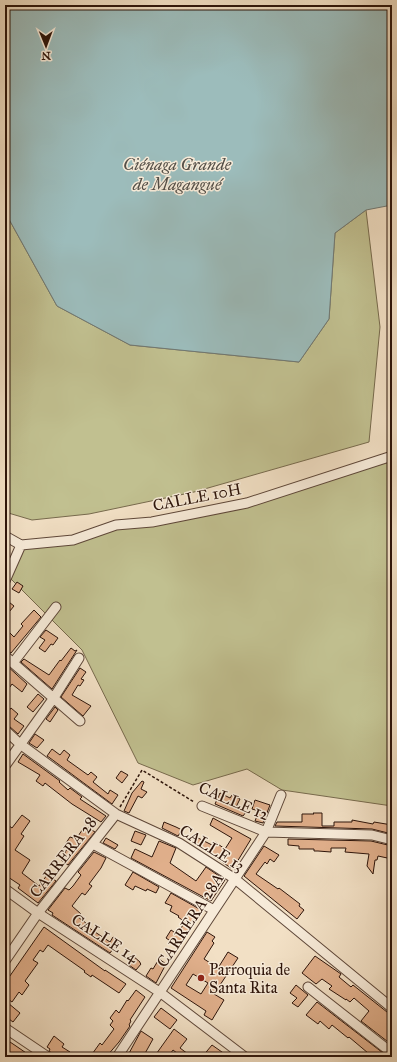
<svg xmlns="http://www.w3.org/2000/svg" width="397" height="1062" viewBox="0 0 397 1062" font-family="'IM FELL Great Primer',serif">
	<rect width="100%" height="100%" fill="#f2e0c5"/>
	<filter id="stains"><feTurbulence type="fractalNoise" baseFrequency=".005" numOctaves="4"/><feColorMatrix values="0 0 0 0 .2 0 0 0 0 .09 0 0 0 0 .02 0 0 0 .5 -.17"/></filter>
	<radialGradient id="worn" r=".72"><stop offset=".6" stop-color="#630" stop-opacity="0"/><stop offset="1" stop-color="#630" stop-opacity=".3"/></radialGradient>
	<path fill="#c1c090" stroke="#776a4d" d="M366,210L380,327L369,442L194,492L89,514L32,520L5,512V212L57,306L130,345L299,362L329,319L335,233Z
		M392,458V806L282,790L247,769L193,785L138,763L82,650L8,576L22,546L117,527L248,505Z"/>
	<path fill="#9cbcbb" stroke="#707974" d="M5,5H392V205L366,210L335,233L329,319L299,362L130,345L57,306L5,212Z"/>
	<path fill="#e1b08c" stroke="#2d140a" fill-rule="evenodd" d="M17,582L23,586L19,593L12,589Z
		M5,599L14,606L5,617Z
		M34,610L41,617L11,653L5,650V636L9,632L14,637L23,626L21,624Z
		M46,630L58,638L53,645L51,644L45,652L39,648L45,640L40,637Z
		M71,648L75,651L77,650L52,689L21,662L24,659L49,675L60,660L61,661Z
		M5,664L27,684L22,692L12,684L5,694Z
		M80,668L86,672L81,679L84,680L80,686L78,685L72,695L91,706L83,716L61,697Z
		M38,694L44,699L33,712L27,707Z
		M55,707L58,710L50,722L46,719Z
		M11,708L18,714L14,719L24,726L18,734L9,726L5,724V716Z
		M35,734L44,740L37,748L29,743Z
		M52,749L60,755L64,750L70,755L67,760L88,775L91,772L97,777L93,782L108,794L110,790L118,795L112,804L50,758L47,756Z
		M23,754L60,781L59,782L68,790L70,788L82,797L80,799L106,816L101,822L72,804L45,783L43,786L36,781L40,775L18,762Z
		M121,771L128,775L122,783L116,778Z
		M142,781L144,782L141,789L147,792L142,798L138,796L129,813L124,811L132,793Z
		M220,793L230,798L232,795L240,799L236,807L246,812L243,816L215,804Z
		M255,800L270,805L263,823L255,821L259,811L252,809Z
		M313,813H322V826H334V822H352V820L373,824L374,822L392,825V834L372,829L275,826L277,822H302V814H314Z
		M22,815L30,821L21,834L24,836L15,850L30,860L22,873L39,886L47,875L56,881L38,903L18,888L20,885L5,875V823L12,828Z
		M213,818L251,839L237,862L236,861L231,868L194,843L196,837L212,845L215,842L225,849L232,838L210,825Z
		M164,822L176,827L182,830L178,836L162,828Z
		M85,826L95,832L68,865L61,860L67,849L64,846L70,837L73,838L76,834L78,836Z
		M135,831L146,835L141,845L131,841Z
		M106,838L118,845L115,849L103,843Z
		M288,839L371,841L392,846V859L378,856L377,860H375L373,874L367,866L369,854L345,852L346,848H331V852L318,851H314V849H299V846L288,845Z
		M159,841L176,848L170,863L196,881L206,867L225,880L211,901L131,858L135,849L152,857Z
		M264,846L279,855L274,862L270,859L267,864L265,862L256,874L278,889L279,888L300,904L299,906L304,910L297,919L244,876Z
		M94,852L106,858L101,868L89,884L92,886L85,895L82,893L72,906L81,914L78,917L86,923L85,924L92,930L110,942L113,937L119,941L110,953L52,915L53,913L48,910L65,888L69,890L73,886L81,875L78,872Z
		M133,872L159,887L156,893L147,889L146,891L135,886L133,890L125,885Z
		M171,893L203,911L179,947L166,938L171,930L177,934L185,922L178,917L179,916L170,911L172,906L165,903Z
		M44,927L105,971V970L126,984L119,993L92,975L91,977L84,972L85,971L48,945L43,952L40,950L33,960L38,963L25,981L29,985L22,995L19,992L12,1002L5,997V983Z
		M207,932L215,937L212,941L214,943L204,959L218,968L228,952L238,958L214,994L224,1000L212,1020L204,1015L206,1011L171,988ZM193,974L208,983L201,994L186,985Z
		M133,956L140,962V963L141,964L136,970L129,965Z
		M315,956L341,974L339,977L351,987L353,985L392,1016V1045L361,1021L369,1011L354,998L350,1002L346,999V1000L329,989L332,986L322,979L316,984L302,973Z
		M159,959L166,964L156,983L146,976L151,968L153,969Z
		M296,985L308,995L298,1007L292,1003L297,998L290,993Z
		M136,990L145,997L130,1020L131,1021L129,1025L130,1026L119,1042L106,1057H90L100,1043L102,1045L114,1029L110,1025L113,1021L110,1018L116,1010L119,1013L127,1000L128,1001Z
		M317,1002L383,1053L380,1057H374L368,1053L349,1037L348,1038L332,1025L329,1029L320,1021L318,1024L306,1015Z
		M8,1003L20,1013L13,1022L5,1016V1007Z
		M161,1008L177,1020L170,1029L154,1017Z
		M174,1029L187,1039L180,1048L192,1057H182L173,1050L168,1057H154Z
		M141,1031L153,1039L143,1057H127Z
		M54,1036L64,1044L62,1047L70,1052L67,1057H57L49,1051L50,1049L47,1047Z
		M7,1040L16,1046L32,1057H15L5,1050V1044Z
		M212,1045L229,1057H202Z"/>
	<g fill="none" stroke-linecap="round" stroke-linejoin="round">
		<g stroke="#5e4739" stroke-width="11">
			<path id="street" d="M5,536L21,545L73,540L116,525L152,522L247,503L392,456
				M5,581L21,545
				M5,656L80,721
				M13,663L56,607
				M5,730L20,744L116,814L179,843L235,879L392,1008
				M5,766L53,699L79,658
				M202,806L266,832L372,835L392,840
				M93,844L214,910
				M5,889L38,913L161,993L245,1057
				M5,961L38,913L116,814
				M308,987L392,1053
				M5,1028L48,1057
				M117,1057L266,832L281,795"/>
		</g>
		<path stroke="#2d140a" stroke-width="1.5" stroke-dasharray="3 2" stroke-linecap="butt" d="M120,807L142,770L194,802"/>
		<use href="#street" stroke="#f7ebd9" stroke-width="9"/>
	</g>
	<circle fill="#8f2418" stroke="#f7ebd9" stroke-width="1.5" cx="201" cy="978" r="4"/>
	<g text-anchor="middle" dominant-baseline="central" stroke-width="3" stroke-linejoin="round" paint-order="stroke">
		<g font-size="16" fill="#2d140a" stroke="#f7ebd9">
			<text transform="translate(197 497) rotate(-11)">CALLE 10H</text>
			<text transform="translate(234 801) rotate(23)">CALLE 12</text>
			<text transform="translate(212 848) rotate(32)">CALLE 13</text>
			<text transform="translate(63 857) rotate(-52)">CARRERA 28</text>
			<text transform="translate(190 920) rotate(-57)">CARRERA 28A</text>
			<text transform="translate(105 938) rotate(33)">CALLE 14</text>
		</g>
		<g font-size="16" fill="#2d140a" stroke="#f7ebd9" text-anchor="start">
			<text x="209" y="969">Parroquia de<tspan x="209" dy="18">Santa Rita</tspan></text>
		</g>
		<g font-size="17" font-style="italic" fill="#544f48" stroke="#f7ebd9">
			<text x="177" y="164">Ciénaga Grande<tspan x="177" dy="20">de Magangué</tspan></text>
		</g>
	</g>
	<rect width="397" height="1062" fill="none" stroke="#f2e0c5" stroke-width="20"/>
	<rect x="6" y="6" width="385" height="1050" fill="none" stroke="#2d140a" stroke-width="2"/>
	<rect x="10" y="10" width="377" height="1042" fill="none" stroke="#2d140a"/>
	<g transform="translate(46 46) rotate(179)" stroke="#f7ebd9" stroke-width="3" paint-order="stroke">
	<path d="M0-3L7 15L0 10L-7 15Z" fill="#2d140a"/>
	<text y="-6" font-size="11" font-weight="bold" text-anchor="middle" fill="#2d140a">N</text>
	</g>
	<rect width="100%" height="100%" filter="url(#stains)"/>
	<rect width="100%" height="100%" fill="url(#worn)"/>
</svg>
